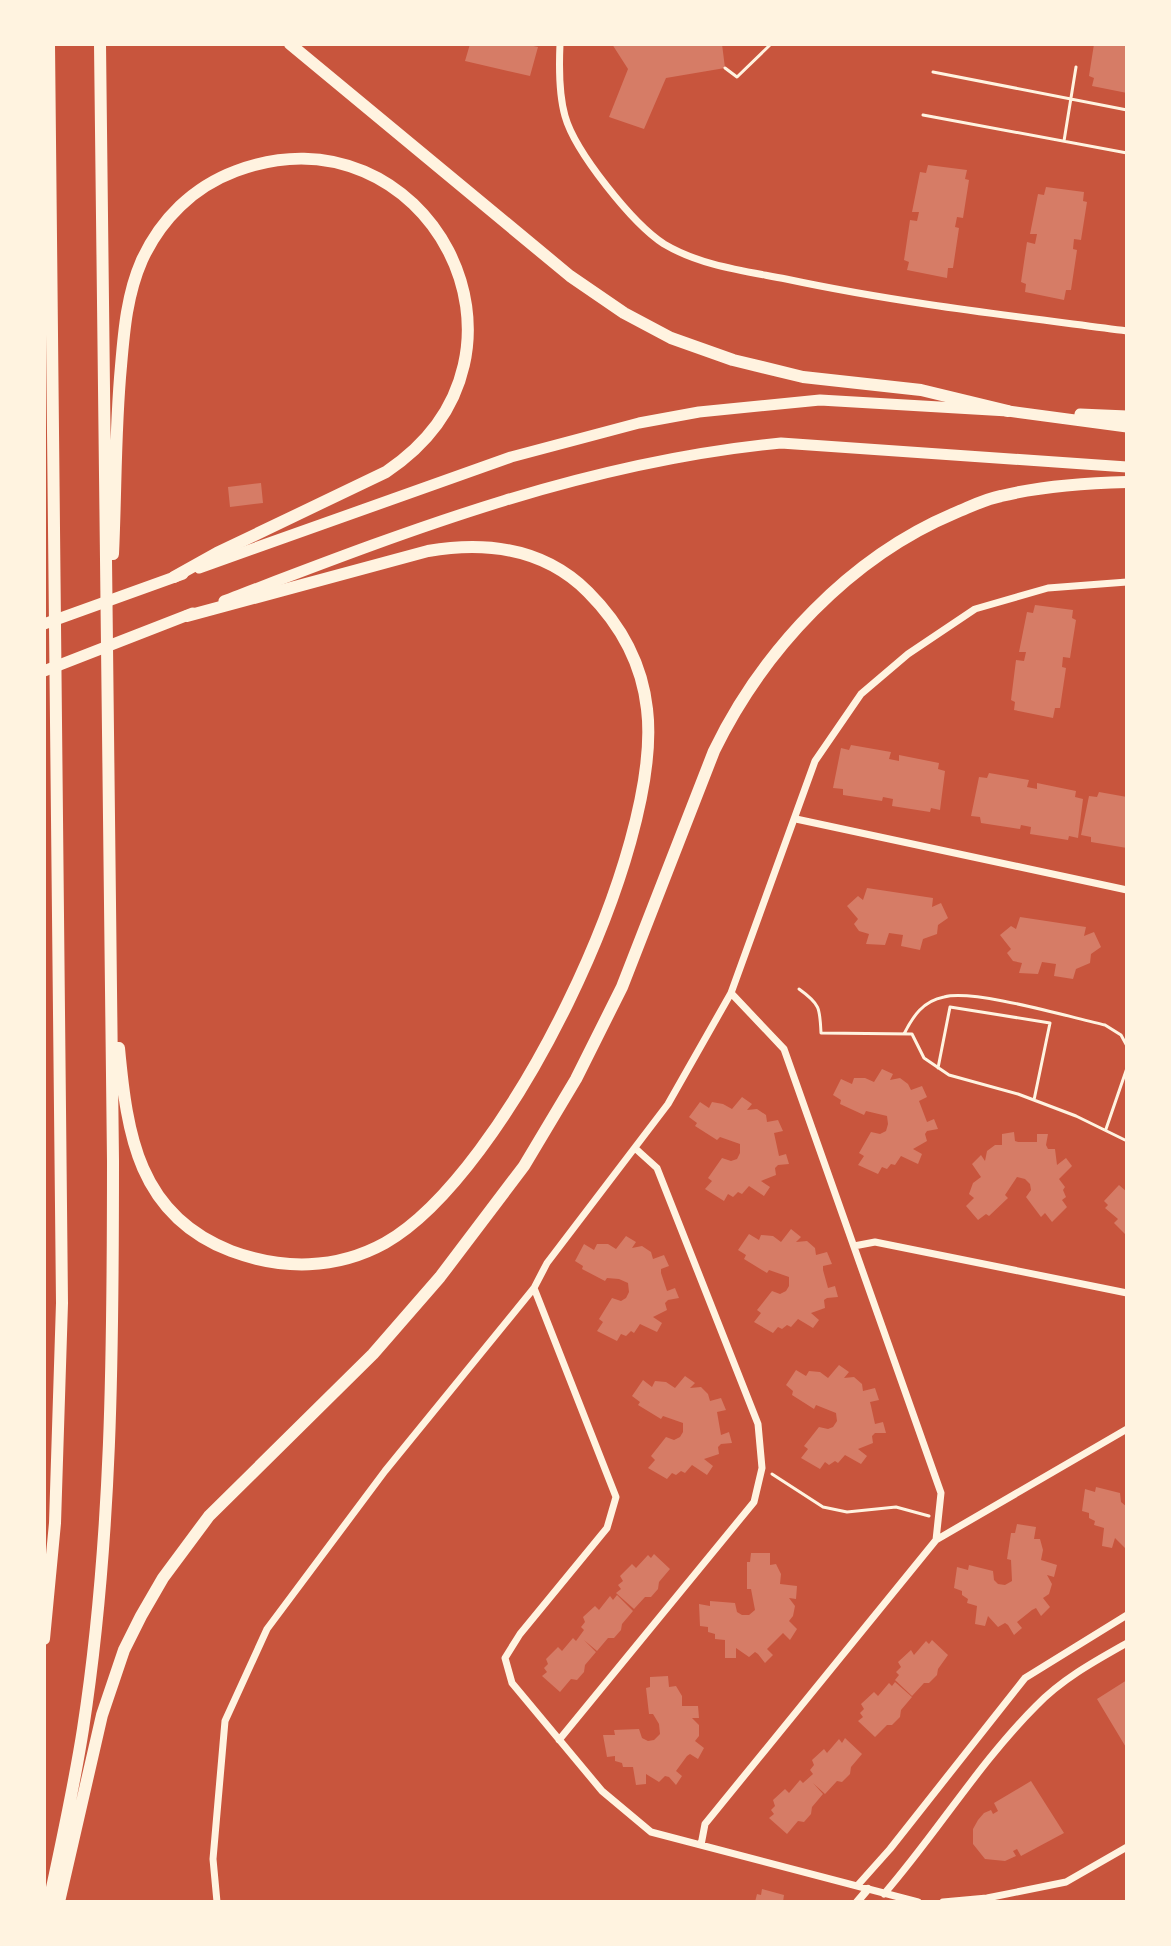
<svg xmlns="http://www.w3.org/2000/svg" width="1171" height="1946" viewBox="0 0 1171 1946" font-family="'Source Sans 3',sans-serif">
	<rect width="100%" height="100%" fill="#c8553d"/>
	<path fill="#d67c66" d="M470,44H524L538,47L530,76L465,61Z
		M612,44H722L725,68L666,78L644,129L609,117L628,69Z
		M1094,44H1127V93L1092,86L1094,78L1089,76Z
		M928,165L967,170L965,179L969,180L963,218L957,217L955,227L959,228L953,268H948L947,278L907,270L909,262L904,260L910,220L917,221L919,212H912L920,172L926,173Z
		M1046,187L1084,192L1083,201L1087,202L1081,240L1074,239L1073,249L1077,250L1071,290H1066L1064,300L1025,292L1026,284L1021,282L1027,242L1035,244L1037,234H1030L1038,194L1044,195Z
		M261,483L263,503L230,507L228,487Z
		M1035,605L1073,610L1072,618L1076,620L1070,658L1063,657L1062,667L1066,668L1060,708H1055L1053,718L1014,710L1015,702L1011,700L1016,660L1024,661L1026,652H1019L1027,612L1033,613Z
		M851,745L891,752L889,759L899,761V755L939,763L938,769L945,771L940,810L931,808L930,812L892,806L893,799L883,797L882,801L843,795V789L833,788L841,748L849,750Z
		M989,773L1029,780L1027,787L1037,789V783L1076,791L1075,797L1083,799L1078,838L1069,836L1068,840L1030,834L1031,827L1021,825L1020,829L981,823L980,817L971,816L979,777L987,778Z
		M1099,792L1127,797V848L1091,842V837L1081,835L1089,796L1097,797Z
		M867,888L933,898L932,907L941,903L948,918L938,925L937,934L923,939L920,950L901,946L903,935L889,933L885,945L866,944L869,934L859,931L854,924L858,919L847,906L858,896L863,900Z
		M1020,917L1086,927L1084,936L1094,932L1101,947L1091,954L1090,963L1076,969L1073,979L1054,976L1056,964L1042,962L1038,974L1019,973L1022,963L1013,961L1007,953L1011,949L1000,935L1011,926L1016,929Z
		M882,1069L893,1074L890,1080L900,1078L908,1084L911,1090L922,1086L927,1097L919,1101L927,1122L934,1119L938,1129L927,1131L925,1134L927,1141L913,1149L922,1154L918,1164L901,1156L895,1165L891,1164L887,1169L882,1167L878,1174L858,1165L864,1156L859,1153L871,1132L880,1134L886,1131L888,1124L887,1116L866,1111L864,1115L840,1104L841,1100L833,1095L841,1079L852,1084L854,1078H865L874,1082Z
		M742,1097L752,1104L747,1110L757,1109L766,1115L767,1122L778,1120L783,1131L774,1133L779,1156L786,1154L789,1164L778,1165L775,1168L776,1175L761,1181L770,1187L764,1196L749,1186L742,1194L738,1192L733,1197L728,1194L724,1201L705,1189L712,1181L708,1178L722,1158L731,1161L737,1159L740,1153V1144L720,1137L717,1140L695,1126L697,1123L689,1117L700,1102L709,1108L712,1102L723,1104L732,1109Z
		M1014,1132L1015,1141L1018,1142H1037V1134H1048L1046,1145L1048,1149H1055L1057,1165L1066,1158L1072,1166L1059,1179L1065,1187L1063,1190L1066,1197L1062,1200L1067,1207L1052,1222L1045,1213L1041,1217L1026,1197L1031,1190L1030,1184L1025,1179L1017,1177L1005,1195L1008,1198L989,1216L986,1214L978,1220L966,1206L974,1198L969,1194L973,1183L981,1177L972,1164L981,1155L985,1161L987,1151L995,1145H1002V1134Z
		M1119,1185L1127,1192V1236L1114,1223L1118,1219L1105,1208L1108,1205L1104,1201Z
		M791,1229L801,1237L796,1242L807,1241L815,1248L816,1255L827,1252L832,1264L823,1266V1270L828,1288L835,1286L838,1297L827,1298L824,1300L825,1308L811,1313L819,1320L813,1328L798,1319L791,1327L787,1325L782,1329L778,1327L773,1333L754,1322L761,1313L757,1310L772,1291L780,1294L786,1291L789,1286V1277L769,1270L767,1273L744,1259L746,1255L738,1250L749,1234L759,1240L761,1235L773,1236L781,1242Z
		M626,1236L636,1242L632,1248L642,1246L651,1252L653,1259L664,1255L669,1266L661,1269V1273L667,1291L675,1288L679,1298L668,1300L665,1303L667,1310L653,1317L662,1323L657,1332L640,1324L634,1333L631,1331L626,1336L621,1334L617,1341L597,1331L603,1322L599,1319L612,1298L621,1301L626,1298L629,1292L628,1283L619,1279L607,1278L605,1281L582,1269L583,1266L575,1261L584,1244L594,1250L597,1244H608L616,1249Z
		M839,1365L849,1372L844,1378L854,1377L862,1384L863,1391L875,1388L879,1400L870,1402L871,1406L875,1424L883,1422L886,1433H875L872,1436L873,1443L858,1449L867,1456L861,1464L845,1455L838,1463L835,1461L829,1465L825,1462L820,1469L801,1458L808,1449L804,1446L819,1427L828,1429L833,1427L837,1421L836,1413L816,1405L814,1409L792,1395L793,1391L786,1385L796,1370L806,1376L809,1371L820,1372L828,1378Z
		M685,1376L695,1383L690,1388L701,1387L708,1394L710,1401L721,1398L726,1410L717,1412L721,1435L729,1432L732,1443L721,1444L718,1447L719,1454L704,1459L713,1466L707,1475L692,1465L685,1473L681,1471L676,1475L672,1473L667,1479L648,1468L655,1460L651,1456L666,1437L674,1440L680,1437L683,1432V1423L663,1416L661,1419L638,1405L640,1402L632,1396L643,1380L652,1387L655,1381L666,1382L675,1388Z
		M1096,1487L1120,1493L1121,1502L1127,1507V1550L1115,1538L1112,1548L1102,1546L1104,1528L1094,1525L1095,1521L1089,1518V1513L1082,1511L1085,1489L1095,1492Z
		M1017,1524L1036,1527L1034,1539H1040L1043,1550L1041,1560L1057,1565L1054,1577L1047,1575L1052,1584L1049,1594L1043,1598L1050,1607L1041,1616L1036,1608L1032,1610L1017,1622L1022,1628L1014,1635L1008,1625L1005,1623L998,1627L988,1616L985,1626L975,1624L977,1606L967,1603L968,1599L962,1595V1591L954,1588L957,1567L968,1570L969,1565L993,1571L994,1580L998,1584L1005,1585L1012,1581L1011,1560L1007,1559L1011,1533H1015Z
		M751,1553H770V1565L776,1564L781,1574L780,1584L797,1586L796,1599L789,1598L795,1606L793,1616L789,1621L797,1629L790,1640L783,1633L767,1649L773,1655L765,1663L758,1654L755,1652L749,1657L736,1648V1658H725V1640L715,1639V1634L708,1632V1627L700,1626L699,1604L710,1606V1601L735,1603L737,1612L742,1615H749L755,1610L751,1589H747V1562H750Z
		M654,1554L670,1569L659,1582L658,1589L651,1597H645L634,1609L616,1593L621,1589L618,1585L623,1581L620,1576L632,1564L636,1568L648,1555L651,1558Z
		M617,1595L633,1611L622,1624L621,1630L614,1638H608L597,1651L584,1640L596,1652L585,1665L584,1672L577,1680L571,1679L560,1692L542,1676L547,1672L544,1668L548,1664L546,1659L558,1647L562,1651L573,1638L576,1641L584,1630L581,1627L585,1622L583,1617L595,1606L599,1610L610,1596L613,1600Z
		M932,1640L948,1655L938,1669L937,1675L929,1683H924L912,1696L895,1680L899,1675L896,1672L901,1667L898,1662L911,1650L914,1655L926,1641L929,1644Z
		M668,1676L669,1687L676,1686L682,1696V1706H698L699,1718H692L699,1725V1736L695,1741L704,1748L698,1759L690,1754L687,1756L676,1771L682,1776L676,1785L669,1777L665,1776L659,1782L646,1774V1784L636,1785L633,1767H623L622,1763L615,1761V1756L607,1757L603,1735H615L614,1730L639,1729L642,1738L648,1741L654,1740L660,1734L659,1724L653,1714H649L646,1688L650,1687V1677Z
		M1127,1680V1749L1097,1699Z
		M895,1682L912,1697L901,1710L900,1717L892,1725H887L875,1737L858,1721L863,1717L860,1713L864,1709L861,1704L874,1692L878,1696L889,1683L892,1686Z
		M845,1738L862,1754L851,1767L850,1774L842,1782L837,1781L825,1794L813,1783L823,1794L812,1807L811,1814L804,1822L798,1821L787,1834L769,1818L774,1814L771,1810L775,1806L773,1800L785,1789L789,1793L800,1780L803,1783L813,1774L810,1770L814,1765L812,1760L824,1749L827,1753L839,1739L842,1743Z
		M1031,1781L1064,1833L1021,1856L1017,1849L1013,1851L1016,1856L1005,1861L985,1859L973,1844V1829L978,1820L984,1813L991,1810L993,1814L998,1811L994,1803Z
		M762,1889L784,1895L783,1902H755L757,1894L761,1895Z"/>
	<g fill="none" stroke-linecap="round" stroke-linejoin="round">
		<path stroke="#fff3e0" stroke-width="3" d="M725,68L737,77L771,44
			M799,989C820,1004 820,1008 821,1033L912,1034L924,1058L949,1075L1018,1094L1076,1116L1127,1141
			M904,1034C913,1016 923,1001 944,997C975,989 1069,1017 1105,1025L1121,1035L1127,1046
			M938,1068L950,1007L1050,1023L1034,1100
			M1106,1129L1127,1068
			M772,1474L823,1507L847,1512L896,1507L929,1516"/>
		<path stroke="#fff3e0" stroke-width="3" d="M933,72L1127,110
			M923,115L1127,153
			M1064,141L1076,67"/>
		<path stroke="#fff3e0" stroke-width="7" d="M560,44C559,66 559,95 565,116C575,152 633,224 664,244C701,266 745,271 786,279C898,303 1013,316 1127,331
			M796,819L1127,890
			M854,1246L875,1242L1127,1293
			M534,1288L616,1497L607,1528L520,1634L505,1658L512,1683L602,1791L651,1832L918,1902
			M936,1540L1127,1429
			M559,1740L754,1502L762,1468L758,1424L657,1168L636,1149
			M701,1845L705,1824L936,1540L941,1493L784,1049L731,993
			M857,1886L890,1849L1025,1678L1127,1615
			M884,1894C937,1833 979,1763 1036,1706C1062,1679 1095,1661 1127,1643
			M217,1902L213,1859L225,1721L267,1629L385,1471L534,1288L547,1263L668,1104L731,993L815,761L861,694L908,654L975,609L1048,588L1127,582
			M943,1902L987,1898L1066,1882L1127,1847"/>
		<path stroke="#fff3e0" stroke-width="8" d="M857,1902L868,1889"/>
		<path stroke="#fff3e0" stroke-width="11" d="M1080,414L1127,416
			M199,568L511,457L639,423L699,412L820,400L1008,411L1127,427
			M224,601C407,531 583,462 781,443L1127,467
			M44,624L183,574
			M44,671L193,613"/>
		<path stroke="#fff3e0" stroke-width="12" d="M290,44L570,276L624,313L671,338L733,360L803,377L921,390L1008,411
			M113,554C116,491 115,429 121,366C124,330 127,294 142,260C161,219 193,187 236,171C425,100 563,354 386,472L217,553L174,577
			M119,1048C127,1134 138,1215 231,1251C282,1270 336,1270 385,1243C507,1174 664,848 647,709C642,664 620,624 588,592C544,548 487,541 428,551L187,616
			M44,1639L55,1523L62,1303L49,44
			M49,1902C61,1845 74,1787 83,1729C112,1541 113,1351 113,1161L100,44
			M59,1902L102,1715L124,1650L141,1616L163,1578L209,1516L373,1354L440,1277L524,1166L576,1079L622,987L714,751C763,650 850,557 955,513C970,507 985,499 1001,496C1042,486 1085,483 1127,482"/>
	</g>
	<rect width="1171" height="1946" fill="none" stroke="#fff3e0" stroke-width="92"/>
</svg>
